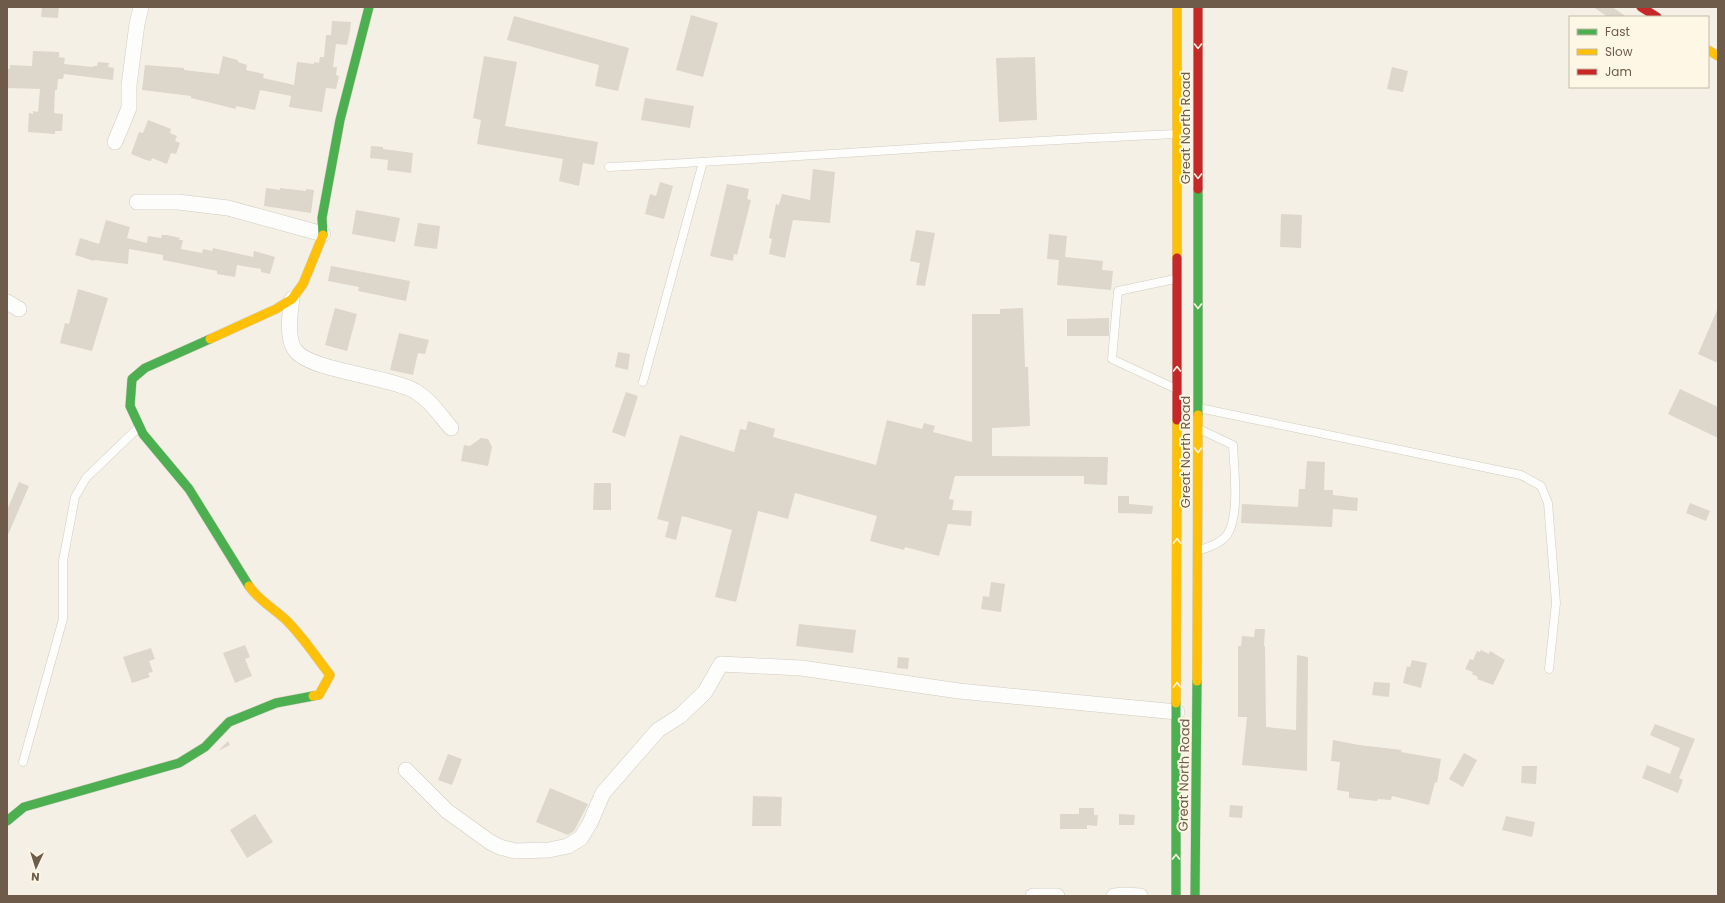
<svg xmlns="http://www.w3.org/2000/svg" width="1725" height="903" viewBox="0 0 1725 903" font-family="Poppins,sans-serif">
	<rect width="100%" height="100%" fill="#f4f0e5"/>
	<path fill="#ddd6cb" d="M42,7H59L58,18L41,17Z
		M1593,7H1612L1627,17H1608Z
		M691,15L718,23L703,77L676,70Z
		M514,16L629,48L618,91L595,86L599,65L507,40Z
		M332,21L351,22L350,31L347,45L336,44L333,67H337L336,75L339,76L336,89L326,88L322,112L289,107L291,96L260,90L255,110L236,106V109L191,98V96L142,90L145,65L184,68V70L219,74L223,56L238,60V62L247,65L246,70L264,74L263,78L294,85L297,62L314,64V62L319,63L320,57H324L326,35H331Z
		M33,51L59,52V57L65,58L64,64L93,67V66H97L98,62L109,63L108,67L114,68L113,80L64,74L63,79H58L57,90H55L54,113L63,114L62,131H55V134L28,132L29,113L33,114V111L38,112L40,89L7,88V69H10V65L32,66Z
		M484,56L517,62L505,126L598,142L594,165L583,163L579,186L559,181L563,159L477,144L481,120L473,118Z
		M1035,57L1037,120L999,122L996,58Z
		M1392,67L1408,71L1403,92L1387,89Z
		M645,98L694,106L690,128L641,120Z
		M148,120L171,129L170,133L177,136L175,141L180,143L176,154L171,153L167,164L152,158L151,161L146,160L131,154L139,132L143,133Z
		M371,146L383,147V149L413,153L411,173L387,170L388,160L370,158Z
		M813,169L835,172L830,223L793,220L785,258L769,254L772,239L769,238L776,204L779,205L782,194L810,200Z
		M660,182L673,186L664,219L645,214L650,194L656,196Z
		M727,184L749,189L747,199L751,200L737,255L734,254L733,261L710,256Z
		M266,188L280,190V188L306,191V189L314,190L311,213L264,206Z
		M356,210L400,218L395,242L352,234Z
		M1281,214L1302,215L1301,248L1280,247Z
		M106,220L130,227L127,238L147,243L148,236L161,238L162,235H167L180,238L179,240H183L181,249L202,253L203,249L212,251L213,248L253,257L254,251L275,257L270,274L261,272V269L237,265L235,277L217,274V271L193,266L163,260V255L129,249L128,264L94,260V261L75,255L80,238L99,244Z
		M418,223L440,226L437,249L414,246Z
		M916,230L935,233L925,286L916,285L920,263L910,261Z
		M1049,234L1067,236L1065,257L1103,261L1102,270L1113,271L1111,290L1057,285L1059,260L1047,259Z
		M331,266L410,281L406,301L358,291L359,287L328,281Z
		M78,289L108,298L92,351L60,343L65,323L69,324Z
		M335,308L357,314L347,351L325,345Z
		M1023,308L1025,367H1028L1030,426L992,428V456L1108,457L1107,485L1084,484V476H955L949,499L954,500L952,510L972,511L971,526L948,524L939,556L905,547L904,550L870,541L877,516L795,493L788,519L758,511L736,602L715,597L732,530L682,516L676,540L665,537L669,522L657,519L680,435L734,452L740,429L746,430L748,421L775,429L773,437L876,465L887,420L922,429L924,423L935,426L933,432L972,442V314H1000V309Z
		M1718,308V363L1698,354Z
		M1109,318V336H1067V319Z
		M399,333L429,340L425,354L418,353L413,375L390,370Z
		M618,352L630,354L628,370L615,367Z
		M1680,389L1718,407V438L1668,414Z
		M626,392L638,396L625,437L612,432Z
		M481,438L488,439L492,447L488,466L461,461L464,445L470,446Z
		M1307,461L1325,462L1324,490H1333V495L1358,498L1357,511L1333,509L1332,527L1241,523L1242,504L1298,507L1299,489H1305Z
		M19,482L29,486L7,537V510Z
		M594,483H611V510H593Z
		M1118,496H1129V504L1153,506L1152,514L1118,513Z
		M1690,503L1710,511L1706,521L1686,513Z
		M991,582L1005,584L1001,612L981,609L983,596L989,597Z
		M799,624L856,630L853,653L796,646Z
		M1255,629H1265L1264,646H1265L1266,727L1296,730L1297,655L1308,657L1307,771L1242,765L1247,717H1238V646H1241L1242,636L1254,637Z
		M245,645L250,657L245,659L252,676L235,683L223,653Z
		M151,648L155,659L149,661L153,672L148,673L150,677L132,683L123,657Z
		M1481,650L1489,654L1490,651L1505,660L1493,685L1477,679L1478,677L1472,674L1473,672L1465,669L1470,659L1473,660L1477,651L1480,652Z
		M898,657L909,658L908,669L897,668Z
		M1412,660L1427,663L1421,688L1403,683L1407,666L1410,667Z
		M1374,682L1390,683L1389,697L1372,695Z
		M1655,724L1695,739L1679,778L1683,780L1678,793L1642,778L1647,765L1670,774L1680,748L1650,735Z
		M1333,740L1359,745L1402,750L1401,752L1441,759L1437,783L1435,782L1429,805L1392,796L1391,800L1378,799L1377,801L1349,798V792L1337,790L1340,762L1331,761Z
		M228,741L230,745L218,751Z
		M1464,753L1477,760L1463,787L1449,779Z
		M448,754L462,759L452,785L438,780Z
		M1522,766H1537L1536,784L1521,783Z
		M550,788L588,804L574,831L568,835L536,822Z
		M753,796L782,797L781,826H752Z
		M1230,805L1243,806L1242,818L1229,817Z
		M1079,808H1094V815H1098L1097,826L1087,825V829H1060V814H1079Z
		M255,814L273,842L247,858L230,830Z
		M1119,814L1135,815L1134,825H1119Z
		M1506,816L1535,822L1532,837L1502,830Z"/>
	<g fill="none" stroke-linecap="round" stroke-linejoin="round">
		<g stroke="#d2cbc1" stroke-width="9">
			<path id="lane" d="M609,167C798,158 987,142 1176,134
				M643,382L703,162
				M1174,388L1112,359L1118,291L1175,279
				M1199,408L1521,475L1541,486L1548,503L1556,603L1549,669
				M1200,550C1210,547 1221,543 1227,535C1240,517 1234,467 1233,445L1201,430
				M23,762L63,619V561L75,497L86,478L139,427"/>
		</g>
		<g stroke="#d2cbc1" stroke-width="16">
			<path id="street" d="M115,142L129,108V85L137,24L141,7
				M137,202H178L228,208L323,234
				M292,299C290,312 286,338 295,350C310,371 388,376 415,391C430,400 440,415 451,428
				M7,302L19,309
				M406,770L447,811L490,842L500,847L515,851L549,850L568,846L581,838L590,823L603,793L658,730L680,716L705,692L721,664L801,668L959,691L1177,712
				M1033,896H1057
				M1114,896L1125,895L1140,896"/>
		</g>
		<g stroke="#d4cdc2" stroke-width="10">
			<path id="fast" d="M1198,189V415
				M323,235L322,218L340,120L369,7
				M210,339L145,368L132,379L130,406L143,434L189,489L249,586
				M7,821L24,807L179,763L205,747L229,722L276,703L313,696
				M1176,896V703
				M1195,896L1197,681"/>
		</g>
		<g stroke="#d4cdc2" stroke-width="10">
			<path id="slow" d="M1708,50L1718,56
				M1177,258V7
				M210,339L276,309L292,299L303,284L323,235
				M249,586C259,601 275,609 287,621C303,637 316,657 330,675L319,695L313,696
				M1197,681L1198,415
				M1176,703L1177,420"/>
		</g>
		<g stroke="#d4cdc2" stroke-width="10">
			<path id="jam" d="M1198,7V189
				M1641,7L1657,17
				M1177,420V258"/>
		</g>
		<use href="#lane" stroke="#fdfdfb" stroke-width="8"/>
		<use href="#street" stroke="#fdfdfb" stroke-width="15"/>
		<use href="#fast" stroke="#4caf50" stroke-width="9"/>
		<use href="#slow" stroke="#ffc107" stroke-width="9"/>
		<use href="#jam" stroke="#c62828" stroke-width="9"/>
	</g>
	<defs><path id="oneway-chevron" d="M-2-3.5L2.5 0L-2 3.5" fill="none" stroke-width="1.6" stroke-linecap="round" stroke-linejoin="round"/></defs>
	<g stroke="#fef7e5">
		<use href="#oneway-chevron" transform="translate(1198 46) rotate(90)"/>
		<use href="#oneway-chevron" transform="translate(1198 176) rotate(90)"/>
		<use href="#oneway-chevron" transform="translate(1198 306) rotate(90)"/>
		<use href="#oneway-chevron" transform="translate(1177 369) rotate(-90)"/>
		<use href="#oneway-chevron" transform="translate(1198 450) rotate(90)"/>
		<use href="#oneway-chevron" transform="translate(1177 541) rotate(-90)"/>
		<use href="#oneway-chevron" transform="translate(1177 685) rotate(-90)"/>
		<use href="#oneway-chevron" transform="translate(1176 857) rotate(-90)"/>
	</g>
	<g text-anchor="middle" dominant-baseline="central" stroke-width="4" stroke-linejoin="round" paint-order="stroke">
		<g font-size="13" fill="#6f5b49" stroke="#fef7e5">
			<text transform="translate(1185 128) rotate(-90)">Great North Road</text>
			<text transform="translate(1185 452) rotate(-90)">Great North Road</text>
			<text transform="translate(1184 775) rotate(-89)">Great North Road</text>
		</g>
	</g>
	<rect width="1725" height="903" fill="none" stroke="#6f5b49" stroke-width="16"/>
	<rect x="1569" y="16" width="140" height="72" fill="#fef7e5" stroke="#c5b9a7"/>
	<rect x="1577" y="29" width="20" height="6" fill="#4caf50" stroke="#c5b9a7"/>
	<text x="1605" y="36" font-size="12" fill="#6f5b49">Fast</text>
	<rect x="1577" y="49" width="20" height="6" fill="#ffc107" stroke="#c5b9a7"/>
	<text x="1605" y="56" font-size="12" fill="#6f5b49">Slow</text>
	<rect x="1577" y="69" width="20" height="6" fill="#c62828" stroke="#c5b9a7"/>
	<text x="1605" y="76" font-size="12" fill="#6f5b49">Jam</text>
	<g transform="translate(36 867) rotate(184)" stroke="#fef7e5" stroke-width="3" paint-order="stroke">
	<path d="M0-3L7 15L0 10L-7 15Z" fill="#6f5b49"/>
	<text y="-6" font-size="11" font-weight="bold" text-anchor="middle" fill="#6f5b49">N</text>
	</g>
</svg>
